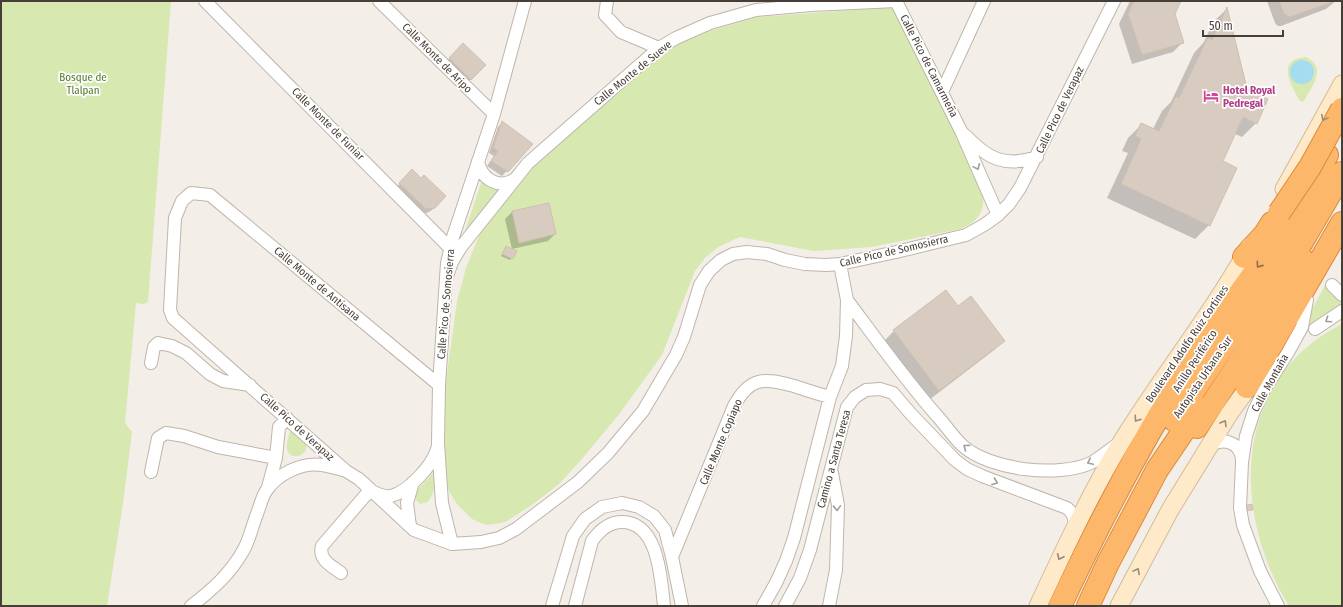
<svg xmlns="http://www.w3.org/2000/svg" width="1343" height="607" font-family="'Fira Sans Condensed',sans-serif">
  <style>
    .green { fill: #d7e8b1 }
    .water { fill: #a5dcf0 }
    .shadow { fill: #0003 }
    .building { fill: #d8cbc0; stroke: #d0bfb1 }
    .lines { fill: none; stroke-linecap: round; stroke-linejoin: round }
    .minor-casing { stroke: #bfb5aa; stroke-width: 14 }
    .secondary-casing { stroke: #d3bb98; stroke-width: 19 }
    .motorway-casing { stroke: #dc8939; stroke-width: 24 }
    .minor { stroke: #fff; stroke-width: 12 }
    .secondary { stroke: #fee9c8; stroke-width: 17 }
    .motorway { stroke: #fdb76a; stroke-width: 22 }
    .motorway-bridge-casing { stroke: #dc8939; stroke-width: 24; stroke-linecap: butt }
    .motorway-bridge { stroke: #fdb76a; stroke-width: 22 }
    .oneway { stroke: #998b78 }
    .oneway2 { stroke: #a39e9b }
    .oneway3 { stroke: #906e4b }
    .labels { text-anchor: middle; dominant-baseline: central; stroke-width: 3.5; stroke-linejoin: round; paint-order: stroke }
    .street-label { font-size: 11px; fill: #473e37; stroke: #fff }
    .park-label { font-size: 11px; fill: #53792a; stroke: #fff }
    .hotel-label { font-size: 11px; font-weight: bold; fill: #b23c85; stroke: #fff; text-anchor: start }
  </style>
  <rect width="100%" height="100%" fill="#f4eee8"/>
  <path class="green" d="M1 1H171L148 302 143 304 136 303 125 423 132 432 123 504 107 606H1Z
    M892 7 937 93 982 185C986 207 982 221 960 229L872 247 814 251 740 237 718 247 705 258 695 271 662 355 620 413 581 460 559 484 532 505 507 521 501 523 486 525 472 519 457 504 449 491 446 480 442 444 445 388 457 301 466 268 481 231 531 165 629 80 678 44 710 31 757 17Z
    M1306 57C1309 59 1313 61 1314 63 1323 74 1309 91 1304 101L1302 102 1299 100C1291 83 1275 60 1306 57Z
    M482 180 488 187 500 188 463 237Z
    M1326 284C1329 293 1334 298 1342 301V305L1313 324 1309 325 1308 323 1307 318Z
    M1342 324V606H1289C1231 512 1232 379 1342 324Z
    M291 429C295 433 302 438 305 442 312 454 290 463 287 449 286 443 289 436 290 430Z
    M436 470C436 482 435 492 428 502L420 504 416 500V491Z"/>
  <path class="water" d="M1290 72a12 12 0 1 1 24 0a12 12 0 1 1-24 0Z"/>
  <path class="shadow" d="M1130 1H1180L1174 14 1183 42 1173 52 1132 64 1119 24Z
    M1267 1H1336L1326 9 1281 26H1278L1275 23Z
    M1227 9 1256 123 1242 137 1235 134 1222 162 1209 225 1195 239 1107 198 1128 153 1122 151 1128 138 1142 124 1153 129 1162 111 1171 102 1194 53 1204 42 1213 22Z
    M463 44 484 65 466 84 445 63Z
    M502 123 532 144 502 176 487 166 494 156 489 153 498 127Z
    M412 170 421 179 445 196 432 210 427 213 420 212 396 188Z
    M512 212 555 234 548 241 512 249 505 219Z
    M506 247 512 258 510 260 501 256Z
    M957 308 1004 340 994 350 929 400 884 341 894 331Z"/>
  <path class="building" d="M1134 1H1181L1175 14 1184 43 1142 55 1128 14Z
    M1279 1H1335L1290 17 1284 14Z
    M1227 7 1247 89 1268 99 1257 124 1243 117 1223 161 1237 168 1210 226 1121 184 1141 139 1135 136 1141 123 1159 131 1176 96 1179 98 1208 37 1212 40Z
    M463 43 486 65 471 80 449 58Z
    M502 121 533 144 508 172 491 161 498 151 493 148Z
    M412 169 421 178 424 175 446 196 435 208 429 209 425 208 399 183Z
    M549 203 556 234 519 243 512 211Z
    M506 246 517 251 513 259 502 254Z
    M946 290 958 306 971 296 1005 341 939 391 893 330Z
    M1252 504 1253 510 1243 511V506Z"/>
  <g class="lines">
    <g class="minor-casing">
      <path id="minor" d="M205 1 450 248
        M379 1 494 114
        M607 1 605 15 621 32 659 48
        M896 1 961 131 998 215
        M942 92 984 1
        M965 135C987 158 1004 168 1037 157
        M478 161C481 179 499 190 515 179
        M446 279 452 262 461 247 528 163 659 48 676 38 710 23 756 10 811 5 896 1
        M1332 285 1342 295
        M847 300C877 340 906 381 939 418 947 427 954 438 963 446 990 470 1058 478 1091 463 1100 458 1109 450 1118 444
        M1315 329 1342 311
        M151 363 154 347 158 343 172 346 186 353 210 374 223 381 250 385
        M439 385 210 195 191 193 182 201 175 218 170 310 173 318 346 471 359 479 414 530 452 544 481 542 499 538 516 529 578 482 608 453 643 411 676 355 684 337 700 285 709 271 721 260 733 254 747 252 767 254 785 260 805 264 826 265 840 264 896 252 966 235 984 225 998 215 1009 204 1020 188 1114 1
        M1211 445C1224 437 1241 443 1242 460
        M151 472 158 438 166 433 184 436 218 447 276 458
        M268 487 276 458 279 427 287 418
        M410 526 407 503 413 482
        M452 544 442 503 438 443 439 385 447 263 453 237 494 114 525 1
        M672 557 734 406C750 376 765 378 794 386 806 390 818 394 830 397
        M341 573C332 566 318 560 322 546L370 490C377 494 383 497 391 496 408 492 433 465 437 449
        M191 606C212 590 230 574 243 551 250 539 252 526 257 514 260 506 262 497 266 491 277 474 302 462 322 465 329 466 336 468 343 470
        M552 606 573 536 585 519 602 507 622 503 639 507 654 516 665 530 672 557 682 606
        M575 606 592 541C599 531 609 522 622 522 659 522 661 580 664 606
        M763 606 776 583 786 561 794 538 830 397 842 366 846 336 847 300 840 264
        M785 606 800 578 810 550 847 407 855 397 866 390 880 389 893 393 911 414 955 460 967 469 982 476 1067 508C1074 514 1076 520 1073 529
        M829 606 836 570 838 505 832 473
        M1278 606 1260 571 1243 525 1240 508 1242 462 1246 436 1254 411 1265 388 1287 354 1302 327 1307 300"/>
    </g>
    <g class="secondary-casing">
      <path id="secondary" d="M1284 189 1342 84
        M1038 606C1064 550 1090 494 1122 441 1163 375 1212 314 1250 246
        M1119 606 1170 510 1229 414 1255 378"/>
    </g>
    <g class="motorway-casing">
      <path id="motorway" d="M1244 257 1265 234 1272 223
        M1285 271 1342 173
        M1247 387 1342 223
        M1174 420 1266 283 1286 250
        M1197 427 1243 357 1303 260
        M1060 606C1098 525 1140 444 1188 368 1218 320 1254 276 1285 229 1301 205 1314 180 1327 155
        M1088 606 1108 563 1157 470 1199 408"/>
    </g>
    <use href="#minor" class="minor"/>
    <use href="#secondary" class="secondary"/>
    <use href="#motorway" class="motorway"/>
    <g class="motorway-bridge-casing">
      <path id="motorway-bridge" d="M1279 213 1310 167 1342 109"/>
    </g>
    <use href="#motorway-bridge" class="motorway-bridge"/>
  </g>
  <defs><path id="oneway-chevron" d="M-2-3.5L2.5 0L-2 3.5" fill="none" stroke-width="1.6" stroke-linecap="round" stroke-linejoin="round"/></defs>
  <g class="oneway">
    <use href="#oneway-chevron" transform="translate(1324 118) rotate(118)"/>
    <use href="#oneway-chevron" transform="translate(1137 419) rotate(124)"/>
    <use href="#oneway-chevron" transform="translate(1224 423) rotate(-59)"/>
    <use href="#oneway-chevron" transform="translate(1060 557) rotate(115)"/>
    <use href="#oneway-chevron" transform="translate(1137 571) rotate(-62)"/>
  </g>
  <g class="oneway2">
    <use href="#oneway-chevron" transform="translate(977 167) rotate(66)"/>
    <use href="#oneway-chevron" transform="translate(1328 320) rotate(146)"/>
    <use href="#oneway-chevron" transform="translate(966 447) rotate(-143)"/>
    <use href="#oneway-chevron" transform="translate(1090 462) rotate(155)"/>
    <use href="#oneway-chevron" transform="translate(995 482) rotate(21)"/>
    <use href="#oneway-chevron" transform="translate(837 508) rotate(88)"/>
  </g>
  <use class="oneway3" href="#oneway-chevron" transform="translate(1259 265) rotate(125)"/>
  <defs>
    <g id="hotel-bare" transform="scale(1.2)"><path d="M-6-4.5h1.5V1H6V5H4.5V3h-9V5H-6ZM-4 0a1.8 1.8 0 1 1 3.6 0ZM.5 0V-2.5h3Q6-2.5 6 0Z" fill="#d1479c" stroke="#fff" stroke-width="2.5" paint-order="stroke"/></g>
  </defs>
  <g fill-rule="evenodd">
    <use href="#hotel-bare" x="1211" y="96"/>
  </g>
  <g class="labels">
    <g class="street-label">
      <text transform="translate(437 58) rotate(45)">Calle Monte de Aripo</text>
      <text transform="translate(929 66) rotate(63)">Calle Pico de Camarmeña</text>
      <text transform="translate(633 73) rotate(-39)">Calle Monte de Sueve</text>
      <text transform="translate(1060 110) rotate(-64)">Calle Pico de Verapaz</text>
      <text transform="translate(328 124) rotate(45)">Calle Monte de Funiar</text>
      <text transform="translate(894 251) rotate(-13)">Calle Pico de Somosierra</text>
      <text transform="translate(317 284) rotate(40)">Calle Monte de Antisana</text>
      <text transform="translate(446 304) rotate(-85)">Calle Pico de Somosierra</text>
      <text transform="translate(1187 344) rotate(-56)">Boulevard Adolfo Ruiz Cortines</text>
      <text transform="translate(1195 361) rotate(-57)">Anillo Periférico</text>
      <text transform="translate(1203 377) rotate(-56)">Autopista Urbana Sur</text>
      <text transform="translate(1270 383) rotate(-61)">Calle Montaña</text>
      <text transform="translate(297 427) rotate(42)">Calle Pico de Verapaz</text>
      <text transform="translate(721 442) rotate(-67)">Calle Monte Copiapo</text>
      <text transform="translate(834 459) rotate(-75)">Camino a Santa Teresa</text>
    </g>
    <g class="park-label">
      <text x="83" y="77">Bosque de<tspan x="83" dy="13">Tlalpan</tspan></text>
    </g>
    <g class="hotel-label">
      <text x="1223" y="90">Hotel Royal<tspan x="1223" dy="13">Pedregal</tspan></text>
    </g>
  </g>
  <rect width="1343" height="607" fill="none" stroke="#473e37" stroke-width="4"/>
  <path d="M1203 30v6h80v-6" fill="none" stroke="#473e37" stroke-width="2"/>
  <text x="1209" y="30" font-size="12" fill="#473e37" stroke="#ffffff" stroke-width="3" paint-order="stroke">50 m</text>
</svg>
